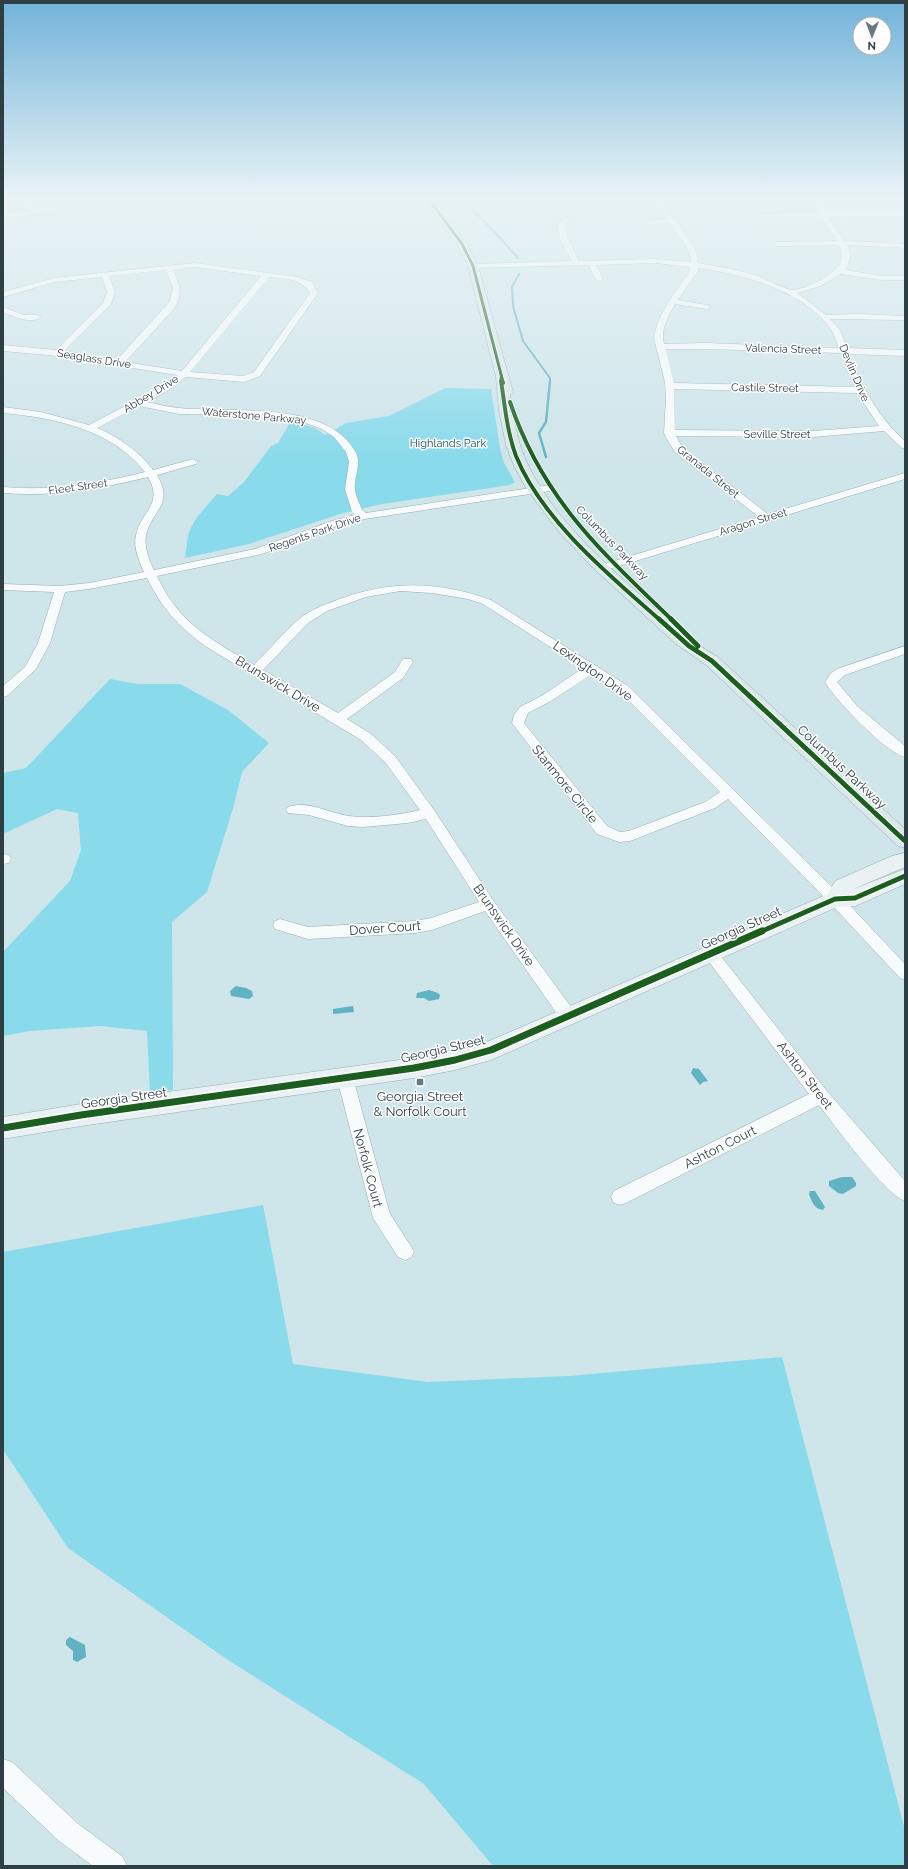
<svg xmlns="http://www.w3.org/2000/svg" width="908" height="1869" font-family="Raleway,sans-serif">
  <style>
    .green { fill: #89daeb }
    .water { fill: #61b2c2 }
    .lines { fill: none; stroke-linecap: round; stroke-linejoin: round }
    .stream-far1 { stroke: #61b2c2; stroke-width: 2 }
    .stream { stroke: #61b2c2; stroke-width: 2.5 }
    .street-casing { stroke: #9aacb0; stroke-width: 1 }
    .secondary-casing { stroke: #9aacb0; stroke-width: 1 }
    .primary-casing { stroke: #90abb1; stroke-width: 1 }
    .street { fill: #f8fbfc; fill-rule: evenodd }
    .secondary { fill: #eaf1f2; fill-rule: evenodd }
    .primary { fill: #dbe8ea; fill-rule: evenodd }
    .cycleway-far3-casing { stroke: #fff; stroke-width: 4.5 }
    .cycleway-far2-casing { stroke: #fff; stroke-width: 5.5 }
    .cycleway-far1-casing { stroke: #fff; stroke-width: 7 }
    .cycleway-casing { stroke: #fff; stroke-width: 10 }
    .cycleway-far3 { stroke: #1b5e20; stroke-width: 3 }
    .cycleway-far2 { stroke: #1b5e20; stroke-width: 4 }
    .cycleway-far1 { stroke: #1b5e20; stroke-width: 5 }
    .cycleway { stroke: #1b5e20; stroke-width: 7 }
    .poi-dot { fill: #66797d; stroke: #fff; stroke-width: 1.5 }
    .labels { text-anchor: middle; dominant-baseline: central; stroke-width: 3; stroke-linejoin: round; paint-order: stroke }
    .far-street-label { font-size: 11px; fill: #2e3f43; stroke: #fff }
    .far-park-label { font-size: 11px; fill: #0e4b56; stroke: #fff }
    .street-label { font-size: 13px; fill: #2e3f43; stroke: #fff }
    .poi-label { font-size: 13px; fill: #2e3f43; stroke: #fff }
  </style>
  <rect width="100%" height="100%" fill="#cee5ea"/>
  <path class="green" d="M445 388 491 389 500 448 504 463 515 482 510 485 382 504 343 513 249 544 185 558C186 550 187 543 188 536 192 520 207 506 217 494L228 496 244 482 271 446 278 443 291 421 315 428 325 435 346 423 389 416Z
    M110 679 138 684H180L228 710 269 743 242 772 234 805 207 892 172 922 173 1090 150 1093 147 1031 100 1026 30 1031 3 1036V952L70 881 81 850 78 813 57 809 3 834V773L26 768Z
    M263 1205 293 1364 428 1382 569 1376 782 1357 905 1830V1866H493L424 1784 228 1660 68 1548 4 1451 3 1446V1252Z"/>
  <path class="water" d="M236 986 246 988 252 991 253 996 249 999 231 996 230 991Z
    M429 990 438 993 440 995 439 999 429 1001 424 998H416L417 993Z
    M353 1006 354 1012 333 1014V1009Z
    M693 1068 699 1069 708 1081 703 1082 700 1085 691 1073Z
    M842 1177H852L856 1183V1186L843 1194 838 1193 829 1186V1181Z
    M810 1191H815L825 1207 823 1210C814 1209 812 1202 809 1194Z
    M70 1637 85 1645 86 1657 77 1662 73 1660V1651L66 1645V1640Z"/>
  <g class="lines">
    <path class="stream-far1" d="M460 198 492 229 518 258
      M519 274 512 287 513 306 523 341 550 378V382"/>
    <path class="stream" d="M546 457 539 433 546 422 550 381"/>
    <g class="street-casing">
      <path id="street" d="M23 198H29L37 210 79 201 120 198 139 199 136 201 79 205 20 217 3 218V214L31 211Z
        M654 198H660L670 215 675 220 676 222C685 234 698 247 698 263 718 266 739 270 758 276 764 279 788 290 792 290 806 289 826 279 835 269 842 263 845 255 839 245L775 246 774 244 778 242 837 241 821 217H762L759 215 760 214 819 213 810 198H816L826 212H905V216L828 217 844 241 905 244V248L847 245C852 254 850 262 845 270L882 276H905V280H882L841 274 820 286 797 293 826 315 857 314 905 316V320L830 319 840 330 847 348 905 350V356L849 354C862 387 878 417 905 441V449L902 448 884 431 813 437 676 436 683 449 768 514 905 473V479L606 570H598L597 568 598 566 759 517 676 453 669 443 664 433 666 398 665 382 654 338C658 312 676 292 690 271V267L655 263 596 265 603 279 599 281 595 279 589 265 473 268 469 266 473 264 572 261 559 237 558 224 566 218 569 220 566 224 567 237 579 261 655 259 691 262C690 247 678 235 669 223L648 225 644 223 648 221 666 219ZM698 268C740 273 808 292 832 331 835 336 837 343 839 348L706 343 664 344C660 330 668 317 675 304L707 309 711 307 707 305 678 300 698 271ZM666 349H706L841 353 855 387 674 383ZM674 389 857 393 879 426 813 431 675 430Z
        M195 263 297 277 312 282 318 293 260 376 244 382 186 377 167 391 147 402C157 404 168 407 179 408 230 413 326 400 355 451 363 464 353 477 355 490 356 497 360 504 362 510L366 513 550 485 555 488 550 491 365 519 339 525 262 554 157 576C179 624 211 639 254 665 269 650 283 633 299 619 310 610 324 605 337 600 390 580 438 581 491 600L628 686 840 895 905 964V980L900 978 830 903 728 799 715 808 630 841 619 842 597 834 512 723 514 715 520 707 543 695 583 668 483 604 468 599 432 593 400 591 366 597 327 611 308 623 263 670 338 713 395 672 403 659H411L413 662 403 678 347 719 371 734 395 756 434 810 493 900 574 1011 576 1016 574 1021 568 1023 562 1021 485 911 432 930 415 933 308 939 275 929 273 925 275 921 280 919 308 927 415 921 431 918 479 902 426 819 408 823 363 827 348 826 309 815 288 813 286 810 288 807C309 800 328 813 349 816 371 819 398 815 420 810L385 762 361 740 205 646C177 625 162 608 147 578L89 589 65 592 50 643 36 669 7 696 3 697V686L25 667 38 643 54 592 3 590V584L60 586 89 583 144 572C139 561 133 547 136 535 141 511 164 505 148 477 100 489 53 497 3 493V487C52 491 98 484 145 472 111 429 55 418 3 413V407L41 412 89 425 161 387 177 375 58 356 3 351V345L56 350 103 303 107 292 102 277 54 282 3 297V292L54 278ZM195 267 261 276 182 371 125 362 174 309C183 294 180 285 173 270ZM166 270 173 288 170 301 117 360 64 351 111 304 115 292 109 276ZM269 277C284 279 302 278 310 293L254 372 243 376 190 372ZM139 406 179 414H208L299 421 320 428 334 437 346 452 349 462 345 489 352 512 355 515 332 521 255 549 154 570C149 560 144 547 146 536 151 510 175 505 157 475L196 464 198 462 193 459 153 470C139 451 119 437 97 428ZM592 674 620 692 720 792 705 802 629 831 620 832 607 826 524 723 528 713 551 701Z
        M3 307 24 315H37L41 317C31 325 13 316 3 312Z
        M905 646V654L845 675 837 682 857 706 905 746V757C885 752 835 700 825 682L831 673 837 669Z
        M3 854 9 855 11 859 9 863 3 864Z
        M711 948 716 950 827 1091 905 1181V1201C884 1193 835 1126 819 1105L626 1203 620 1205 614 1203 611 1197 614 1191 809 1094 706 958 703 954 706 950Z
        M345 1071 351 1073 353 1078 390 1214 414 1251 412 1257 405 1260 398 1257 373 1218 337 1078 339 1073Z
        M3 1759 12 1762 77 1823 123 1857 127 1866H93L59 1841 3 1788Z"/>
    </g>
    <g class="secondary-casing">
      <path id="secondary" d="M905 853V867L851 890 905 869V884L862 903 855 906 837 907 491 1060 455 1070 414 1078 81 1126 3 1139V1117L81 1104 414 1058 455 1050 487 1042 828 894 835 881 892 856Z"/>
    </g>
    <g class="primary-casing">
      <path id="primary" d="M423 198H433L467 244 478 266 513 392 510 395C514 419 517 443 528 465 556 522 607 565 654 607 675 625 694 644 718 657L905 829V848L898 846 706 665 676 644 593 568 558 531 526 488 514 466 506 445 499 411 496 377 468 266 457 244Z"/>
    </g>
    <use href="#street" class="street"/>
    <use href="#secondary" class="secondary"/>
    <use href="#primary" class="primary"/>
    <g class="cycleway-far3-casing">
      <path id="cycleway-far3" d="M428 198 462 244 473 266 503 382
        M501 378 502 382"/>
    </g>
    <g class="cycleway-far2-casing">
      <path id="cycleway-far2" d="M501 381C505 406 507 432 516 456 542 520 609 575 660 620
        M502 381 503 383
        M510 402C543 500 601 551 672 620"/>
    </g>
    <g class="cycleway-far1-casing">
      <path id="cycleway-far1" d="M659 619 689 646 712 661 905 841
        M671 619 698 646
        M760 932 835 899 855 898 905 876"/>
    </g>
    <g class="cycleway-casing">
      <path id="cycleway" d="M3 1128 81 1115 414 1068 455 1060 491 1050 762 931"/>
    </g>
    <use href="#cycleway-far3" class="cycleway-far3"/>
    <use href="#cycleway-far2" class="cycleway-far2"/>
    <use href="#cycleway-far1" class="cycleway-far1"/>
    <use href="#cycleway" class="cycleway"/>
  </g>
  <linearGradient id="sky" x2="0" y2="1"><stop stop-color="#72b3d9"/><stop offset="0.43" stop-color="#e9f3f6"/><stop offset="1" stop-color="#e9f3f6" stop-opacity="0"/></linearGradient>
  <rect width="908" height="460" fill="url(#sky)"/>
  <rect class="poi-dot" x="416" y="1078" width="8" height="8" rx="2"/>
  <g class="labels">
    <g class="far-street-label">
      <text transform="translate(783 349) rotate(2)">Valencia Street</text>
      <text transform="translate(94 359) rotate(9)">Seaglass Drive</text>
      <text transform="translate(854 373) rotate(67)">Devlin Drive</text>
      <text transform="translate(765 388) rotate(1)">Castile Street</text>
      <text transform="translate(151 394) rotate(-31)">Abbey Drive</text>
      <text transform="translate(254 416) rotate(5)">Waterstone Parkway</text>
      <text x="777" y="434">Seville Street</text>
      <text transform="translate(708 472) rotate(39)">Granada Street</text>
      <text transform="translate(78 487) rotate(-8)">Fleet Street</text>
      <text transform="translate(753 522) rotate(-17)">Aragon Street</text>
      <text transform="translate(315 533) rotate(-19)">Regents Park Drive</text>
      <text transform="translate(612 543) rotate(46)">Columbus Parkway</text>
    </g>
    <g class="far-park-label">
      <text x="448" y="443">Highlands Park</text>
    </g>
    <g class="street-label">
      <text transform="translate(593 671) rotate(35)">Lexington Drive</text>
      <text transform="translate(278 684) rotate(31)">Brunswick Drive</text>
      <text transform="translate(842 767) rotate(43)">Columbus Parkway</text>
      <text transform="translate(565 784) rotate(51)">Stanmore Circle</text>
      <text transform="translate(504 925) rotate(55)">Brunswick Drive</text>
      <text transform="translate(385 928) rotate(-4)">Dover Court</text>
      <text transform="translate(741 928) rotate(-24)">Georgia Street</text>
      <text transform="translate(443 1049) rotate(-13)">Georgia Street</text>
      <text transform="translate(805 1075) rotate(52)">Ashton Street</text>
      <text transform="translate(124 1098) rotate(-8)">Georgia Street</text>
      <text transform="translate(720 1147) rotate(-27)">Ashton Court</text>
      <text transform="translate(368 1168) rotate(75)">Norfolk Court</text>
    </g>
    <g class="poi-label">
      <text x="420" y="1096">Georgia Street<tspan x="420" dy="15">&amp; Norfolk Court</tspan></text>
    </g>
  </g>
  <rect width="908" height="1869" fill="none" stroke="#2e3f43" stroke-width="8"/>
  <g transform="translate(872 36) rotate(181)"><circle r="19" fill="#ffffff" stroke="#abb2b4"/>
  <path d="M0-3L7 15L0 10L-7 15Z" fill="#66797d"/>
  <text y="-6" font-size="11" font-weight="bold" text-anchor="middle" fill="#2e3f43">N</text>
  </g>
</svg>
